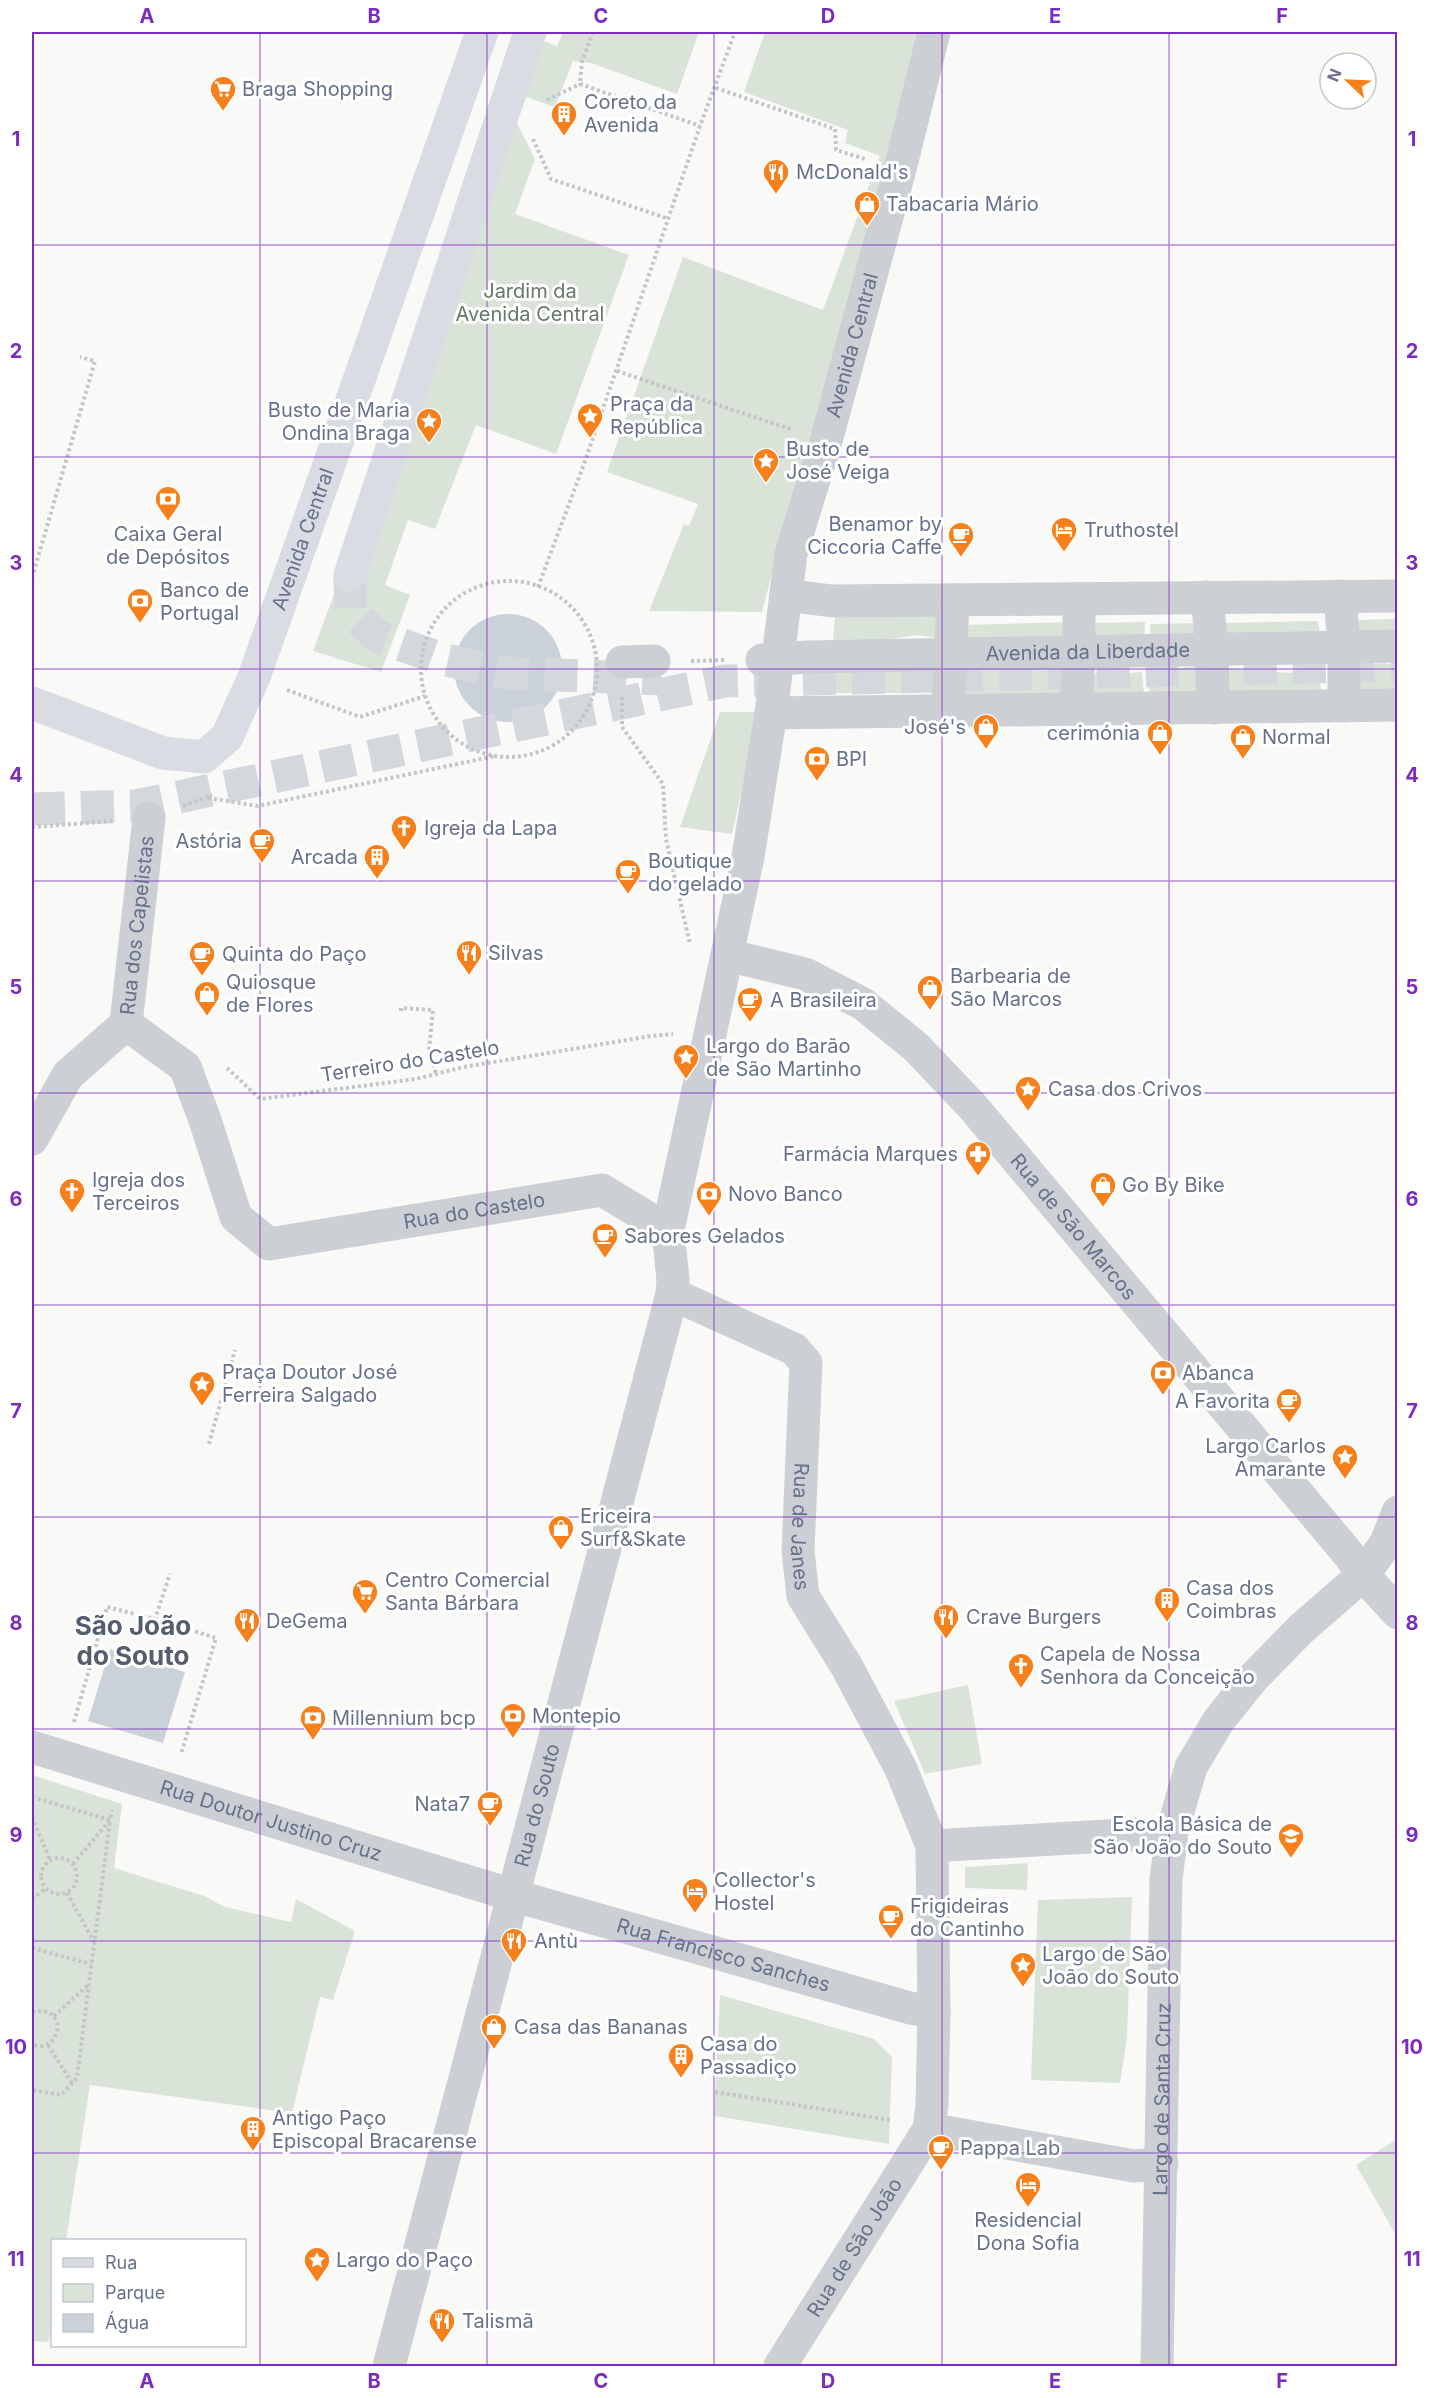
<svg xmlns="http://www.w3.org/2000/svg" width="1429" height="2398" font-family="Inter,sans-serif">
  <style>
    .green { fill: #dae3d8 }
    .water { fill: #cad1d8 }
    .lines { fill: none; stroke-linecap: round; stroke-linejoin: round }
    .secondary-tunnel { stroke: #d4d8dd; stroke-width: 33; stroke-dasharray: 33 16; stroke-linecap: butt }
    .path { stroke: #c3c5c8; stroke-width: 4; stroke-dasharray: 3 3; stroke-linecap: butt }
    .street { stroke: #cccfd3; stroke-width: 33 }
    .secondary { stroke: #dadce3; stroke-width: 33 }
    .grid { fill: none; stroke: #7b2cbf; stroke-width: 1.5; stroke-opacity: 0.55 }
    .labels { text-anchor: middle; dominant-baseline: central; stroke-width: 6; stroke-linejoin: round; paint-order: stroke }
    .poi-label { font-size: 20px; fill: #66728c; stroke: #fff; text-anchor: start }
    .park-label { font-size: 20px; fill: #617c62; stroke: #fff }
    .street-label { font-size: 20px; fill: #66728c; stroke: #fff }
    .district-label { font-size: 26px; font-weight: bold; fill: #555e70; stroke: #fff }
    .neatline { fill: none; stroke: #7b2cbf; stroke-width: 2 }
    .grid-label { font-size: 20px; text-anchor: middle; font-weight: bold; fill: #7b2cbf }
  </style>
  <rect width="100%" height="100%" fill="#f9faf8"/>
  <path class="green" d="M563 32H699L677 94 591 63 573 61 555 107 526 97 517 123 535 159 515 214 629 255 556 454 476 425 435 529 408 520 385 585 410 595 381 672 313 651 540 40 557 46Z
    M765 32H927C876 226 811 417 762 612L649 611 684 524 689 526 698 504 607 472 683 257 823 310 880 156 845 143 848 130 744 92Z
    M944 612V639L916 635 859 644 833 641 835 617Z
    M1397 619V638L1352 641V620Z
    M1318 621 1321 642 1218 641 1216 623Z
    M1072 622 1070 643 959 645 960 625Z
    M1145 622 1144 644 1088 642 1089 623Z
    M1201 623 1202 643 1151 641 1150 624Z
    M1382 663 1397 665V690H1352L1351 667Z
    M1200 666 1201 691 1149 693 1151 671Z
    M829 667 942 669 943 693H826Z
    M1028 668 1066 671 1065 695 955 697 954 672Z
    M1223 668 1292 673 1319 670 1321 691 1226 694Z
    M1142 672 1144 694 1088 695 1090 673 1112 675Z
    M720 712H759L732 834 680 827Z
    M968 1685 982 1764 925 1774 894 1701Z
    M32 1775 122 1804 114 1868 204 1896 225 1907 291 1922 296 1899 355 1931 333 2000 320 1997 292 2113 90 2085 66 2240H52V2319L49 2342 32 2341Z
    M1028 1863 1027 1890 965 1888V1867Z
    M1132 1897 1127 2038 1120 2083 1031 2080 1038 1900Z
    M720 1995 874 2039 892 2057 889 2144 714 2116Z
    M1397 2139V2237L1356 2165Z"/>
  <path class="water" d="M454 668a54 54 0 1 1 108 0a54 54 0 1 1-108 0Z
    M110 1649 185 1672 163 1743 88 1721Z"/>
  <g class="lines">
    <path class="secondary-tunnel" d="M350 575 351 611 377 636 442 659 507 673 661 679
      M32 809 136 806 725 681 1398 665"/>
    <path class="path" d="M593 32 582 61 580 84 700 126
      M716 88 835 129 836 150 865 159
      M547 100 580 84
      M533 139 551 179 669 219
      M617 371 793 430
      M32 578 95 361 80 357
      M421 669a88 88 0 1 1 176 0a88 88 0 1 1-176 0Z
      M538 587 584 464 700 126 735 32
      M691 661 725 660
      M287 690 360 717 425 696
      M622 697V727L663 784 666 839 690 944
      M208 798 258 806 495 756
      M183 806 212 795
      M32 827 112 821
      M401 1011V1008L433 1010 429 1050 436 1074
      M227 1068 260 1099 416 1079 464 1067 651 1036 673 1034
      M209 1444 235 1350
      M155 1619 216 1638 181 1754
      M74 1722 107 1607 155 1619 170 1574
      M32 1797 110 1820 77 2078 61 2095 32 2090
      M32 1817 50 1860
      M41 1876a18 18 0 1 1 36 0a18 18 0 1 1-36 0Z
      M73 1864 110 1820 112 1810
      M67 1893 94 1942
      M32 1899 45 1889
      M32 1948 91 1964
      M32 2012C73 2004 58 2058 32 2044
      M54 2016 89 1984
      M48 2045 72 2083
      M715 2092 890 2120"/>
    <g class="street">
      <path d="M786 595 832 601 1398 596"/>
      <path d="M1340 596 1344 647V706"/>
      <path d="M1207 597 1212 649 1213 708"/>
      <path id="s1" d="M762 660 808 657 1398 646"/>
      <path d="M622 662 654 661"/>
      <path d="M1076 710 1079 652V599"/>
      <path d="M948 712 953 600"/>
      <path d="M771 713 1398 705"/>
      <path id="s2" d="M727 955 805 974 863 1004 916 1047 973 1107 1350 1556 1363 1575 1398 1613"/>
      <path id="s3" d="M126 1024 185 1067 205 1120 236 1217 269 1244 602 1190 668 1230"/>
      <path id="s4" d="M32 1139 68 1075 126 1024 149 818"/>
      <path id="s5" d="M672 1294 794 1349 806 1363 798 1551 803 1596 847 1667 901 1769 932 1846 1140 1834"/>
      <path id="s6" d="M32 1747 512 1895 910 2008 934 2012"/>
      <path d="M929 2129 1134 2166 1162 2164"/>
      <path id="s7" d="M389 2366 672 1294 673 1280 668 1230 748 857 771 713 791 554 826 441 900 169 934 32"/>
      <path id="s8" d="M780 2366 929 2129 932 2105 934 2012 932 1846"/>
      <path id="s9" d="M1157 2366 1166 1879 1172 1832 1191 1767 1219 1720 1253 1678 1301 1629 1363 1575 1386 1543 1398 1512"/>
    </g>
    <g class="secondary">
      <path d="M350 575 530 32"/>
      <path id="s10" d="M32 703 163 753 204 757 227 737 254 677 482 32"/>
    </g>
  </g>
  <path class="grid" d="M260 32V2366M487 32V2366M714 32V2366M942 32V2366M1169 32V2366M32 245H1398M32 457H1398M32 669H1398M32 881H1398M32 1093H1398M32 1305H1398M32 1517H1398M32 1729H1398M32 1941H1398M32 2153H1398"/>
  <defs>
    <g id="supermarket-pin" transform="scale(1.35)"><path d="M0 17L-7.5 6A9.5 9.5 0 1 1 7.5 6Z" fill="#f6811c" stroke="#fff"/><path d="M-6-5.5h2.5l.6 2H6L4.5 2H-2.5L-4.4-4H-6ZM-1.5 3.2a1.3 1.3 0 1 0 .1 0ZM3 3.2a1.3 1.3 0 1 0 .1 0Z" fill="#fff"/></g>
    <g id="building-pin" transform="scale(1.35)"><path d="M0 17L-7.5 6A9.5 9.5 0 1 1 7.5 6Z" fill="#f6811c" stroke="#fff"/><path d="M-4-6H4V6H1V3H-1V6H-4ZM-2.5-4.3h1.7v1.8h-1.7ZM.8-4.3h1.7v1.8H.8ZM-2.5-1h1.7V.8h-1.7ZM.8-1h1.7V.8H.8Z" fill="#fff"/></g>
    <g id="restaurant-pin" transform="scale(1.35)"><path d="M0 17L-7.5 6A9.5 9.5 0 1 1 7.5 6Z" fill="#f6811c" stroke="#fff"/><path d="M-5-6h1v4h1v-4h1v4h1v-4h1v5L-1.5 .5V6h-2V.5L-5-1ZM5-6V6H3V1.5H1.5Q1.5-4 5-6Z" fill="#fff"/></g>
    <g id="shop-pin" transform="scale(1.35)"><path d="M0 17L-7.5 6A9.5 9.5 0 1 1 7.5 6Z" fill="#f6811c" stroke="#fff"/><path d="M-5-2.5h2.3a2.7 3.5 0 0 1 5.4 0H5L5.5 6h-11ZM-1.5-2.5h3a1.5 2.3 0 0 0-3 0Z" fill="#fff"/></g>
    <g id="sight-pin" transform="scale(1.35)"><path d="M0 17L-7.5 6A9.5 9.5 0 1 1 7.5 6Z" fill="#f6811c" stroke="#fff"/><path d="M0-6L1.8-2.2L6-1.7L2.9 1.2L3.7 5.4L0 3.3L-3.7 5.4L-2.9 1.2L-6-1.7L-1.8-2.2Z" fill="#fff"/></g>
    <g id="bank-pin" transform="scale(1.35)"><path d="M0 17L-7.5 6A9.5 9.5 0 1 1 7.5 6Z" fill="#f6811c" stroke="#fff"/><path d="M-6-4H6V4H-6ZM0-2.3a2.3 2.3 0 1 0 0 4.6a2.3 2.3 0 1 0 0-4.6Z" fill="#fff"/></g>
    <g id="hotel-pin" transform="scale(1.35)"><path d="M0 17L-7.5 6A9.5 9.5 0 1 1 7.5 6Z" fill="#f6811c" stroke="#fff"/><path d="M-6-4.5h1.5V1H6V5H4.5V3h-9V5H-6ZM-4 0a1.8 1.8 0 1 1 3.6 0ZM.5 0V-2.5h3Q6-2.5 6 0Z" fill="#fff"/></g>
    <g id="cafe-pin" transform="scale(1.35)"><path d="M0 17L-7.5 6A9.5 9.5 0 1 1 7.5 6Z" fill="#f6811c" stroke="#fff"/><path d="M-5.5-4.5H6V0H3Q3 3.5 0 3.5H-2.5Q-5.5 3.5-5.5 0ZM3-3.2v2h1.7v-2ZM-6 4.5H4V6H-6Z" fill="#fff"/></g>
    <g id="church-pin" transform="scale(1.35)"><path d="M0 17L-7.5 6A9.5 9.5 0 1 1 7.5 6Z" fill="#f6811c" stroke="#fff"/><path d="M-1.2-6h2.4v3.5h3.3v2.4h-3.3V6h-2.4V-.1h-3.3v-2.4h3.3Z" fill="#fff"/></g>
    <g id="pharmacy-pin" transform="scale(1.35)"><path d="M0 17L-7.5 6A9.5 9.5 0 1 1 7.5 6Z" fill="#f6811c" stroke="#fff"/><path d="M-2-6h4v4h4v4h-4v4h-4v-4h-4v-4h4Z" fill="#fff"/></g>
    <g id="school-pin" transform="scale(1.35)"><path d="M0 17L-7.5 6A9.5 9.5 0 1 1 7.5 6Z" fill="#f6811c" stroke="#fff"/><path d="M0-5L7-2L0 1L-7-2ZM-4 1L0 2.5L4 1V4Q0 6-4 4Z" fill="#fff"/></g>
  </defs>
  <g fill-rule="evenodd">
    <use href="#supermarket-pin" x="223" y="89"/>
    <use href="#building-pin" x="564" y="114"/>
    <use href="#restaurant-pin" x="776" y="172"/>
    <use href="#shop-pin" x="867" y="204"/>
    <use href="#sight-pin" x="590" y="416"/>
    <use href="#sight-pin" x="429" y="421"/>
    <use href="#sight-pin" x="766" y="461"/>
    <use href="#bank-pin" x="168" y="499"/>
    <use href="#hotel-pin" x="1064" y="530"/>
    <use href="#cafe-pin" x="961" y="535"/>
    <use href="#bank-pin" x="140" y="601"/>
    <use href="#shop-pin" x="986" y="727"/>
    <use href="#shop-pin" x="1160" y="733"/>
    <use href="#shop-pin" x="1243" y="737"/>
    <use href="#bank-pin" x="817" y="759"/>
    <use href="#church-pin" x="404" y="828"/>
    <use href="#cafe-pin" x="262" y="841"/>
    <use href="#building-pin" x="377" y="857"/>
    <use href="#cafe-pin" x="628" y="872"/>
    <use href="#restaurant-pin" x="469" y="953"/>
    <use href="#cafe-pin" x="202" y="954"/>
    <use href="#shop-pin" x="930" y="988"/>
    <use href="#shop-pin" x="207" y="994"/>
    <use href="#cafe-pin" x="750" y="1000"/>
    <use href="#sight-pin" x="686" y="1057"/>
    <use href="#sight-pin" x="1028" y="1089"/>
    <use href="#pharmacy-pin" x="978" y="1154"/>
    <use href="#shop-pin" x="1103" y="1185"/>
    <use href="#church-pin" x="72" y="1191"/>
    <use href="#bank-pin" x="709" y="1194"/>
    <use href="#cafe-pin" x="605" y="1236"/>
    <use href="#bank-pin" x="1163" y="1373"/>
    <use href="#sight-pin" x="202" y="1384"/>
    <use href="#cafe-pin" x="1289" y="1401"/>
    <use href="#sight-pin" x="1345" y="1457"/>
    <use href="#shop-pin" x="561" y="1528"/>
    <use href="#supermarket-pin" x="365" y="1592"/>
    <use href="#building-pin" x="1167" y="1600"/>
    <use href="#restaurant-pin" x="946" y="1617"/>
    <use href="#restaurant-pin" x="247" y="1621"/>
    <use href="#church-pin" x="1021" y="1666"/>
    <use href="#bank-pin" x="513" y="1716"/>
    <use href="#bank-pin" x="313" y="1718"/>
    <use href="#cafe-pin" x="490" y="1804"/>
    <use href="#school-pin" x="1291" y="1836"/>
    <use href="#hotel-pin" x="695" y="1891"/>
    <use href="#cafe-pin" x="891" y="1917"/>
    <use href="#restaurant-pin" x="514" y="1941"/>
    <use href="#sight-pin" x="1023" y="1965"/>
    <use href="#shop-pin" x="494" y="2027"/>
    <use href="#building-pin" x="681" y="2056"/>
    <use href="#building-pin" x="253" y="2129"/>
    <use href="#cafe-pin" x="941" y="2148"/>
    <use href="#hotel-pin" x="1028" y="2185"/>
    <use href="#sight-pin" x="317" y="2260"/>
    <use href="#restaurant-pin" x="442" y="2321"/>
  </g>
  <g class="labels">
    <g class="poi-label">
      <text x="242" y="89">Braga Shopping</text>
      <text x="584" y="102">Coreto da<tspan x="584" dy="23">Avenida</tspan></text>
      <text x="796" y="172">McDonald's</text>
      <text x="886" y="204">Tabacaria Mário</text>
      <text x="610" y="404">Praça da<tspan x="610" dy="23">República</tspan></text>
      <text x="410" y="410" text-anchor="end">Busto de Maria<tspan x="410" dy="23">Ondina Braga</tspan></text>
      <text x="786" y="449">Busto de<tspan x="786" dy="23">José Veiga</tspan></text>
      <text x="942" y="524" text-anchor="end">Benamor by<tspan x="942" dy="23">Ciccoria Caffe</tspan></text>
      <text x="1084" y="530">Truthostel</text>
      <text x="168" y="534" text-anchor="middle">Caixa Geral<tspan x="168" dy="23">de Depósitos</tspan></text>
      <text x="160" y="590">Banco de<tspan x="160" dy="23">Portugal</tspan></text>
      <text x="966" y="727" text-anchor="end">José's</text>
      <text x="1140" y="733" text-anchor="end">cerimónia</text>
      <text x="1262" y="737">Normal</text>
      <text x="836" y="759">BPI</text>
      <text x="424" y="828">Igreja da Lapa</text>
      <text x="242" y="841" text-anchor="end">Astória</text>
      <text x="358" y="857" text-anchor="end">Arcada</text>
      <text x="648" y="861">Boutique<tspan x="648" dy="23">do gelado</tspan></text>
      <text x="488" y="953">Silvas</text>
      <text x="222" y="954">Quinta do Paço</text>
      <text x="950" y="976">Barbearia de<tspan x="950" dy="23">São Marcos</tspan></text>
      <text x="226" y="982">Quiosque<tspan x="226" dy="23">de Flores</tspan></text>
      <text x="770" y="1000">A Brasileira</text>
      <text x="706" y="1046">Largo do Barão<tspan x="706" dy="23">de São Martinho</tspan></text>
      <text x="1048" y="1089">Casa dos Crivos</text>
      <text x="958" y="1154" text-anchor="end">Farmácia Marques</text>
      <text x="92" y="1180">Igreja dos<tspan x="92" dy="23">Terceiros</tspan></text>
      <text x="1122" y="1185">Go By Bike</text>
      <text x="728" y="1194">Novo Banco</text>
      <text x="624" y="1236">Sabores Gelados</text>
      <text x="222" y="1372">Praça Doutor José<tspan x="222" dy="23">Ferreira Salgado</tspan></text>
      <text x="1182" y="1373">Abanca</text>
      <text x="1270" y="1401" text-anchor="end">A Favorita</text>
      <text x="1326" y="1446" text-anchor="end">Largo Carlos<tspan x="1326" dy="23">Amarante</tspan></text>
      <text x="580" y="1516">Ericeira<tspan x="580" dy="23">Surf&amp;Skate</tspan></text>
      <text x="385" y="1580">Centro Comercial<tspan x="385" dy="23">Santa Bárbara</tspan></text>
      <text x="1186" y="1588">Casa dos<tspan x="1186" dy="23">Coimbras</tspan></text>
      <text x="966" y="1617">Crave Burgers</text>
      <text x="266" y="1621">DeGema</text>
      <text x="1040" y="1654">Capela de Nossa<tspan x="1040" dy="23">Senhora da Conceição</tspan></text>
      <text x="532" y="1716">Montepio</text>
      <text x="332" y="1718">Millennium bcp</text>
      <text x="470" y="1804" text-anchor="end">Nata7</text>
      <text x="1272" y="1824" text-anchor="end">Escola Básica de<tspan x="1272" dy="23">São João do Souto</tspan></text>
      <text x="714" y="1880">Collector's<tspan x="714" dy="23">Hostel</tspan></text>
      <text x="910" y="1906">Frigideiras<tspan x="910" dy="23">do Cantinho</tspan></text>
      <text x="534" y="1941">Antù</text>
      <text x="1042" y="1954">Largo de São<tspan x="1042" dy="23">João do Souto</tspan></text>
      <text x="514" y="2027">Casa das Bananas</text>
      <text x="700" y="2044">Casa do<tspan x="700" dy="23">Passadiço</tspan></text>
      <text x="272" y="2118">Antigo Paço<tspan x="272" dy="23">Episcopal Bracarense</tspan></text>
      <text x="960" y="2148">Pappa Lab</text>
      <text x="1028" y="2220" text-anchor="middle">Residencial<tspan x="1028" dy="23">Dona Sofia</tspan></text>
      <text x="336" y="2260">Largo do Paço</text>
      <text x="462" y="2321">Talismã</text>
    </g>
    <g class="park-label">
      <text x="530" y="291">Jardim da<tspan x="530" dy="23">Avenida Central</tspan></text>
    </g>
    <g class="street-label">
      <text stroke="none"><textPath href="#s7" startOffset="2078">Avenida Central</textPath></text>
      <text stroke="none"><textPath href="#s10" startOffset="424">Avenida Central</textPath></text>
      <text stroke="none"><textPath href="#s1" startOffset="326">Avenida da Liberdade</textPath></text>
      <text stroke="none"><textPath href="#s4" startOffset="250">Rua dos Capelistas</textPath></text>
      <text transform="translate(410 1061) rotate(-9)">Terreiro do Castelo</text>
      <text stroke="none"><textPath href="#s3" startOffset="482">Rua do Castelo</textPath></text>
      <text stroke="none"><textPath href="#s2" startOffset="453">Rua de São Marcos</textPath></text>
      <text stroke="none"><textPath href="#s5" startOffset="316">Rua de Janes</textPath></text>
      <text stroke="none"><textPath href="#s7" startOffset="580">Rua do Souto</textPath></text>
      <text stroke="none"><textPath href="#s6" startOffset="250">Rua Doutor Justino Cruz</textPath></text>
      <text stroke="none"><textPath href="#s6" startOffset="722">Rua Francisco Sanches</textPath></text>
      <text stroke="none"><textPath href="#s9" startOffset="267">Largo de Santa Cruz</textPath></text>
      <text stroke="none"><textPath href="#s8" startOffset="140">Rua de São João</textPath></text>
    </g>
    <g class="district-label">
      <text x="133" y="1625">São João<tspan x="133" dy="30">do Souto</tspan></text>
    </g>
  </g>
  <rect width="1429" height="2398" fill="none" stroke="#ffffff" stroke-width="66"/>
  <rect x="51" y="2239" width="195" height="108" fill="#ffffff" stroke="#c2c7d1" stroke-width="1.5"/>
  <rect x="63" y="2258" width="30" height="9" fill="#dadce3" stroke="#c2c7d1" stroke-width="1.5"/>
  <text x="105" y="2269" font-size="18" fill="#66728c">Rua</text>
  <rect x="63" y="2284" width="30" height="18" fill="#dae3d8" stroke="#c2c7d1" stroke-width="1.5"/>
  <text x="105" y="2299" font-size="18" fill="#66728c">Parque</text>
  <rect x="63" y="2314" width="30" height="18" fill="#cad1d8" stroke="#c2c7d1" stroke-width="1.5"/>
  <text x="105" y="2329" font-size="18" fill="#66728c">Água</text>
  <g transform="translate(1348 81) rotate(293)"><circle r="28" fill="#ffffff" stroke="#c2c7d1" stroke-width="1.5"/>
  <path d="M0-4.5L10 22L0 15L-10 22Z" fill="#f6811c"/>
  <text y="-9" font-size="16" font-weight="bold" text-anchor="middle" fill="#66728c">N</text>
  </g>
  <rect x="33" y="33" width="1363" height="2332" class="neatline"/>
  <g class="grid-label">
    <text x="147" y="23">A</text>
    <text x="374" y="23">B</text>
    <text x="601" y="23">C</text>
    <text x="828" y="23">D</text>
    <text x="1055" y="23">E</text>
    <text x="1282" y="23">F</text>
    <text x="16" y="146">1</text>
    <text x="1412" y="146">1</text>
    <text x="16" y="358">2</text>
    <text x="1412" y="358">2</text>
    <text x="16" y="570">3</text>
    <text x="1412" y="570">3</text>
    <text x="16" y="782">4</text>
    <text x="1412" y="782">4</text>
    <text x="16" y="994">5</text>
    <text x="1412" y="994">5</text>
    <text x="16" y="1206">6</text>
    <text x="1412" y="1206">6</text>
    <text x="16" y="1418">7</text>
    <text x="1412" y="1418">7</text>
    <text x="16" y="1630">8</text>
    <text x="1412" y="1630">8</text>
    <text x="16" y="1842">9</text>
    <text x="1412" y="1842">9</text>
    <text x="16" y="2054">10</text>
    <text x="1412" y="2054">10</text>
    <text x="16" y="2266">11</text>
    <text x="1412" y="2266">11</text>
    <text x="147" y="2388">A</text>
    <text x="374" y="2388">B</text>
    <text x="601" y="2388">C</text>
    <text x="828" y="2388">D</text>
    <text x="1055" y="2388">E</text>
    <text x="1282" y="2388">F</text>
  </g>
</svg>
